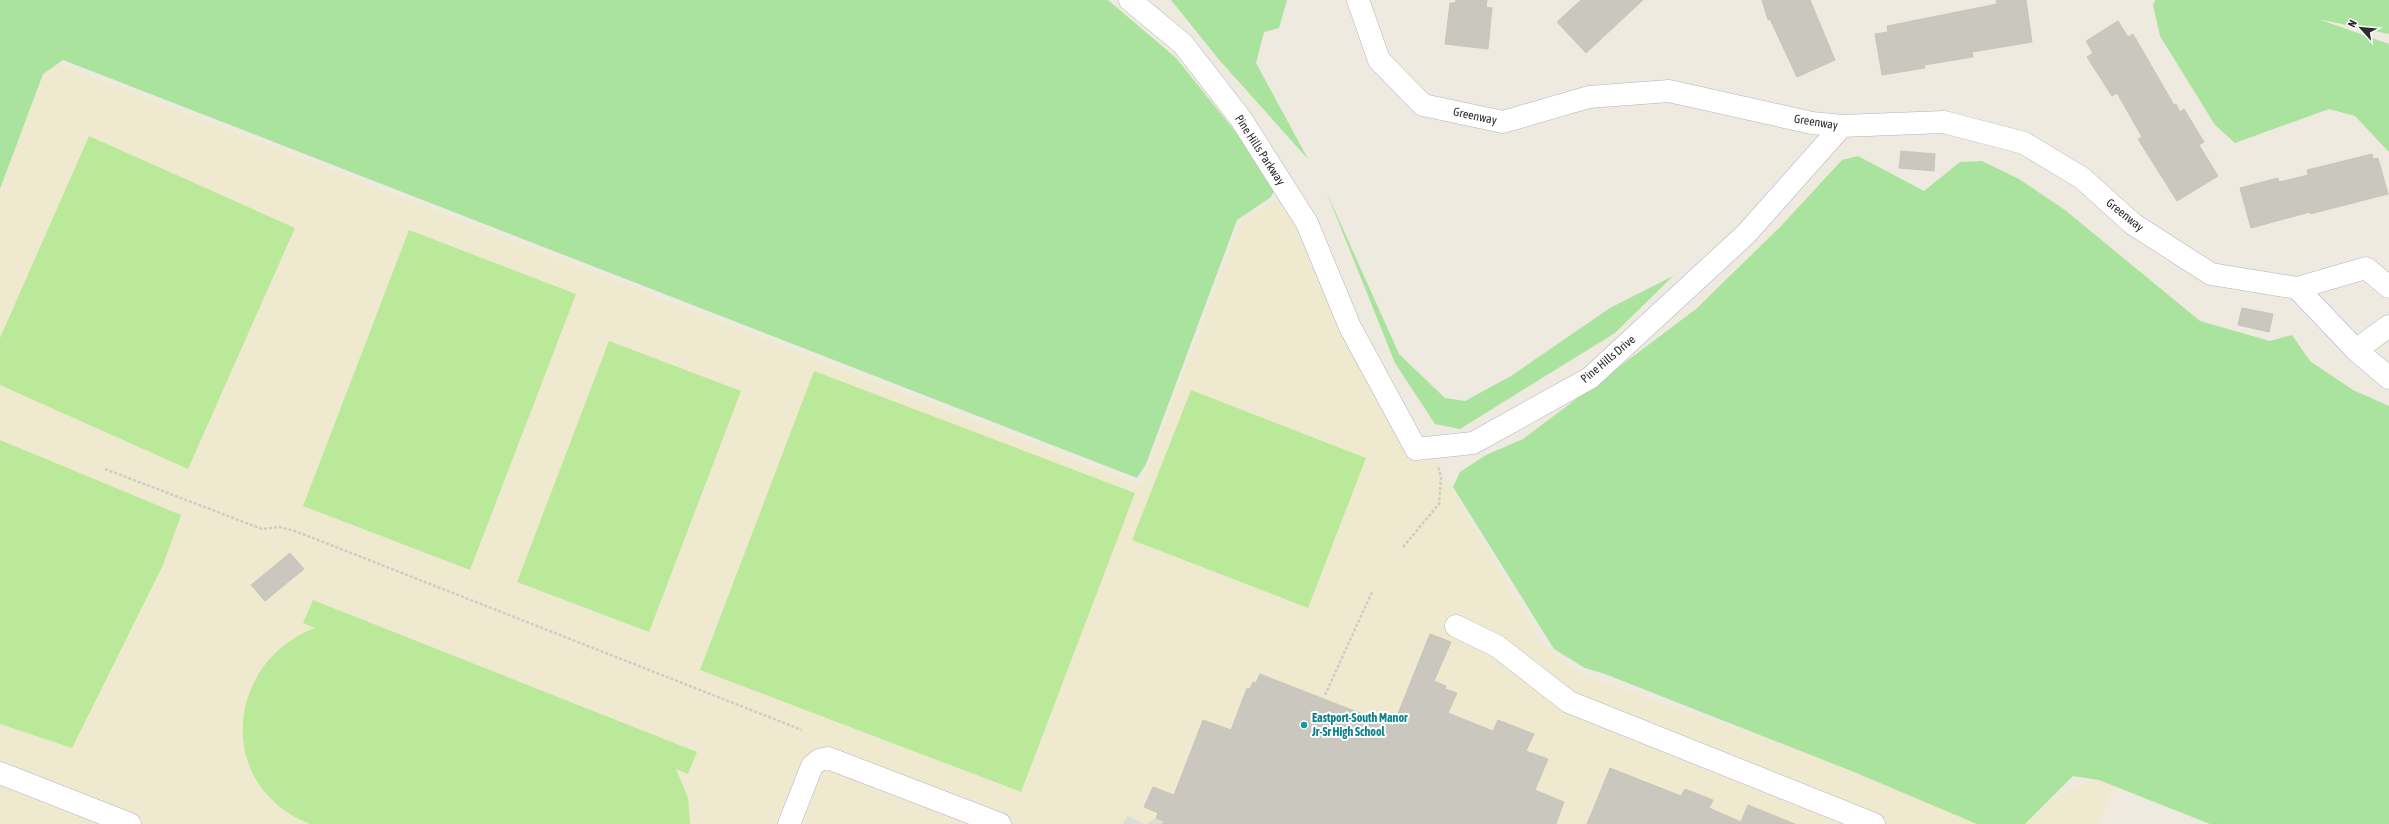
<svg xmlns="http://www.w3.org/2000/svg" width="2389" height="824" font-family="'Asap Condensed',sans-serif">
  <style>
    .education { fill: #efeacf }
    .green { fill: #a9e39d }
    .pitch { fill: #baea99 }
    .plaza { fill: #dedcd6 }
    .building { fill: #c9c7be; stroke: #c9c6b8 }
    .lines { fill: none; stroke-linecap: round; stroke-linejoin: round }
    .minor-casing { stroke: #b2b3bf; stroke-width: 23 }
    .path { stroke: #ccc; stroke-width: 2.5; stroke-dasharray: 3 2; stroke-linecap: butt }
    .minor { stroke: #fff; stroke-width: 22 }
    .culture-dot { fill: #0f9aa8; stroke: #fff; stroke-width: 1.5 }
    .labels { text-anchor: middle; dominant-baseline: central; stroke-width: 4; stroke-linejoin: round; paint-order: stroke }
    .street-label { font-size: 12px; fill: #2c2c2c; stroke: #fff }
    .culture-label { font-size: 12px; font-weight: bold; fill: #0d838f; stroke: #fff; text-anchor: start }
  </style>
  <rect width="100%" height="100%" fill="#eeeadf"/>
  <path class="education" d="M44 58 1141 485 1241 221 1281 197 1543 644 1581 675 2005 821 2121 767 2099 824H0V174Z"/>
  <path class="green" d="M0 0H1108L1176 58 1246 145 1276 186 1271 197 1237 220 1146 464 1137 478 63 60 43 74 0 189Z
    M1171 0H1287L1279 28 1264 32 1256 63 1308 159 1221 62Z
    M2155 0H2389V34L2318 19 2389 44V152L2355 116 2329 109 2235 143 2215 125 2160 36 2153 5Z
    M1858 156 1924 191 1960 162 1982 161 2019 179 2065 210 2200 321 2270 341 2292 335 2310 361 2353 390 2389 406V824H2210L2099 780 2073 776 2025 824H1977L1854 772 1605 674 1585 668 1554 649 1453 487 1460 472 1486 455 1523 439 1696 309 1781 226 1842 160Z
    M1326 191 1399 354 1445 398 1465 401 1511 376 1610 308 1673 276 1615 333 1460 429 1435 424 1395 363Z"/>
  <path class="pitch" d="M89 136 295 228 188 469 0 385V338Z
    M409 230 576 294 470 570 303 506Z
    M609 341 741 391 649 632 517 582Z
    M814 371 1135 493 1021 792 700 670Z
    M1191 390 1366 458 1308 608 1132 540Z
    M0 440 181 515 163 565 72 748 0 724Z
    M313 600 697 752 688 774 676 769 688 798 690 824H310C215 787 224 663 315 628L303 623Z"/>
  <path class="plaza" d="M1127 816 1130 817 1145 824H1123Z
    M1156 818 1164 821 1163 824H1147Z"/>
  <path class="building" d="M1456 0H1487L1486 7 1492 8 1488 49 1445 44 1450 3H1455Z
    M1581 0H1643L1586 53 1557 22Z
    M1762 0H1810L1835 60 1797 77 1770 19 1768 20Z
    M1996 0H2026L2032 42 1972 52 1973 57 1924 65 1925 68 1882 75 1875 34 1888 32 1887 26 1997 4Z
    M2118 21 2128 37 2133 34 2174 105 2176 104 2180 112 2184 109 2204 142 2199 145 2218 176 2177 201 2138 139 2142 137 2117 93 2112 96 2087 57 2093 53 2086 41Z
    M1901 151 1935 154 1934 171 1899 168Z
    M2372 154 2373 159 2378 158 2388 194 2310 214V212L2251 228 2240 188 2278 178 2279 182 2308 175 2307 170Z
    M2242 308 2273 314 2269 332 2238 325Z
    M290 553 304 569 265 601 251 585Z
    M1430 634 1451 642 1434 681 1446 686 1445 689 1457 693 1448 713 1493 731 1498 720 1534 734 1526 751 1548 759 1535 790 1564 802 1556 824H1163L1164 821 1156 818 1158 813 1144 807 1153 787 1174 795 1203 720 1231 730 1247 688 1250 689 1253 682 1256 683 1260 674 1393 726Z
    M1610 768 1681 796 1685 789 1713 800 1709 808 1741 822 1748 805 1795 824H1587Z"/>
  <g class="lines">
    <g class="minor-casing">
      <path id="minor" d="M1130 0 1183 44 1241 119 1307 223 1350 327 1416 449 1473 443 1590 378 1746 234 1842 126
        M1358 0 1379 60 1423 105 1503 122 1589 97 1669 91 1812 123 1842 126 1944 122 2024 143 2082 178 2133 224 2211 274 2297 288 2366 268 2389 287
        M2297 288 2356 350 2389 326
        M2356 350 2389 378
        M1456 626 1497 646 1569 702 1874 824
        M0 773 130 824
        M789 824 812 766 819 760 828 758 1000 824"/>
    </g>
    <path class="path" d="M105 469 262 529 279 527 295 531 802 730
      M1403 547 1439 504 1441 478 1438 465
      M1325 695 1372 592"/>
    <use href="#minor" class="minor"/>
  </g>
  <circle class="culture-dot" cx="1304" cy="725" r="4"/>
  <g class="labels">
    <g class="street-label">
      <text transform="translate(1475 116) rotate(12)">Greenway</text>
      <text transform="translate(1816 122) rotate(9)">Greenway</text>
      <text transform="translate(1260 150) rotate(57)">Pine Hills Parkway</text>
      <text transform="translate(2125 215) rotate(39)">Greenway</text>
      <text transform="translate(1608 359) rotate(-40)">Pine Hills Drive</text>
    </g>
    <g class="culture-label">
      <text x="1312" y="718">Eastport-South Manor<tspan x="1312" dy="14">Jr-Sr High School</tspan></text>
    </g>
  </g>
  <g transform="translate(2361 28) rotate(297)" stroke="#ffffff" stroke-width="3" paint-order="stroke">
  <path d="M0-3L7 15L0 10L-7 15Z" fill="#2c2c2c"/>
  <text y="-6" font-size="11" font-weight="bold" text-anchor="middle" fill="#2c2c2c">N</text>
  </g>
</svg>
